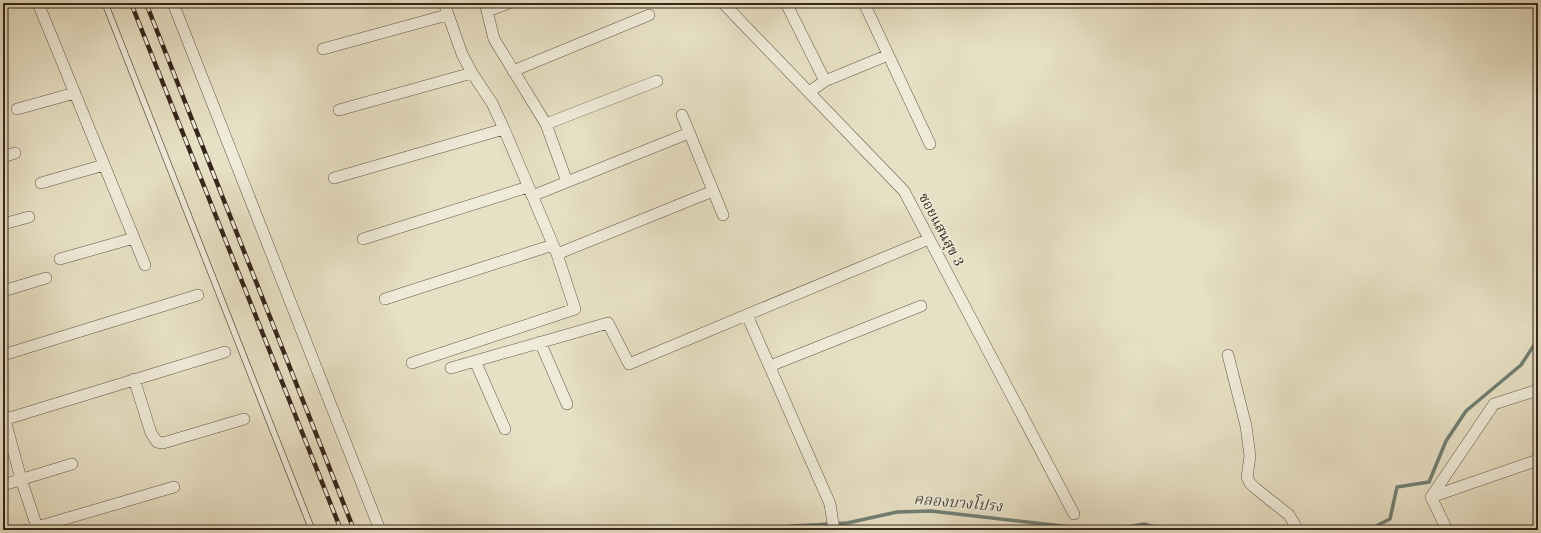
<svg xmlns="http://www.w3.org/2000/svg" width="1541" height="533" font-family="'Old Standard TT','Noto Serif Thai',serif">
  <style>
    .lines { fill: none; stroke-linecap: round; stroke-linejoin: round }
    .stream { stroke: #718074; stroke-width: 3.5 }
    .service-casing { stroke: #635445; stroke-width: 7 }
    .minor-casing { stroke: #635445; stroke-width: 12 }
    .service { stroke: #efebd9; stroke-width: 5.5 }
    .minor { stroke: #efebd9; stroke-width: 11 }
    .rail-casing { stroke: #37251b; stroke-width: 4.5 }
    .rail { stroke: #efebd9; stroke-width: 3; stroke-dasharray: 9; stroke-linecap: butt }
    .labels { text-anchor: middle; dominant-baseline: central; stroke-width: 3; stroke-linejoin: round; paint-order: stroke }
    .street-label { font-size: 14px; fill: #37251b; stroke: #efebd9 }
    .water-label { font-size: 15px; font-style: italic; fill: #4f4b40; stroke: #efebd9 }
  </style>
  <rect width="100%" height="100%" fill="#e7e0c4"/>
  <filter id="stains"><feTurbulence type="fractalNoise" baseFrequency=".005" numOctaves="4"/><feColorMatrix values="0 0 0 0 .2 0 0 0 0 .09 0 0 0 0 .02 0 0 0 .5 -.17"/></filter>
  <radialGradient id="worn" r=".72"><stop offset=".6" stop-color="#630" stop-opacity="0"/><stop offset="1" stop-color="#630" stop-opacity=".3"/></radialGradient>
  <g class="lines">
    <path class="stream" d="M769 530 792 526 847 523 897 512 931 511 1098 530
      M1111 530 1144 524 1166 530
      M1368 530 1390 519 1397 487 1429 482 1446 441 1466 411 1521 365 1538 339"/>
    <g class="service-casing">
      <path id="service" d="M105 3 312 530"/>
    </g>
    <g class="minor-casing">
      <path id="minor" d="M38 3 145 265
        M173 3 380 530
        M485 3 494 39 546 124 567 182
        M723 3 904 191 1074 514
        M786 3 825 81
        M864 3 930 144
        M487 11 509 3
        M323 49 447 15
        M513 71 649 15
        M809 92 825 81 888 55
        M17 109 75 93
        M339 110 472 73
        M682 115 723 215
        M546 124 657 81
        M3 157 15 153
        M334 178 504 129
        M41 183 104 165
        M532 196 689 133
        M3 224 29 217
        M363 239 528 187
        M557 254 713 191
        M60 259 134 238
        M3 291 46 278
        M385 299 553 245
        M747 315 830 504 834 530
        M540 342 567 404
        M3 355 198 295
        M1228 355 1246 426 1250 456 1247 477 1250 483 1255 488 1289 515 1298 530
        M475 361 505 429
        M412 363 575 309 557 254 504 129 492 103 472 73 462 54 444 3
        M770 366 921 306
        M451 368 608 323 629 364 929 239
        M134 379 151 433 157 442 163 443 244 419
        M3 413 21 479 38 530
        M3 420 225 352
        M3 485 72 464
        M1431 497 1538 460
        M27 530 174 487
        M1447 530 1431 497 1494 404 1538 390
        M1536 530 1538 529"/>
    </g>
    <use href="#service" class="service"/>
    <use href="#minor" class="minor"/>
    <g class="rail-casing">
      <path id="rail" d="M131 3 341 530
        M146 3 354 530"/>
    </g>
    <use href="#rail" class="rail"/>
  </g>
  <g class="labels">
    <g class="street-label">
      <text transform="translate(941 230) rotate(62)">ซอยแสนสุข 3</text>
    </g>
    <g class="water-label">
      <text transform="translate(958 504) rotate(5)">คลองบางโปรง</text>
    </g>
  </g>
  <rect width="1541" height="533" fill="none" stroke="#e7e0c4" stroke-width="16"/>
  <rect x="4" y="4" width="1533" height="525" fill="none" stroke="#37251b" stroke-width="2"/>
  <rect x="8" y="8" width="1525" height="517" fill="none" stroke="#37251b"/>
  <rect width="100%" height="100%" filter="url(#stains)"/>
  <rect width="100%" height="100%" fill="url(#worn)"/>
</svg>
